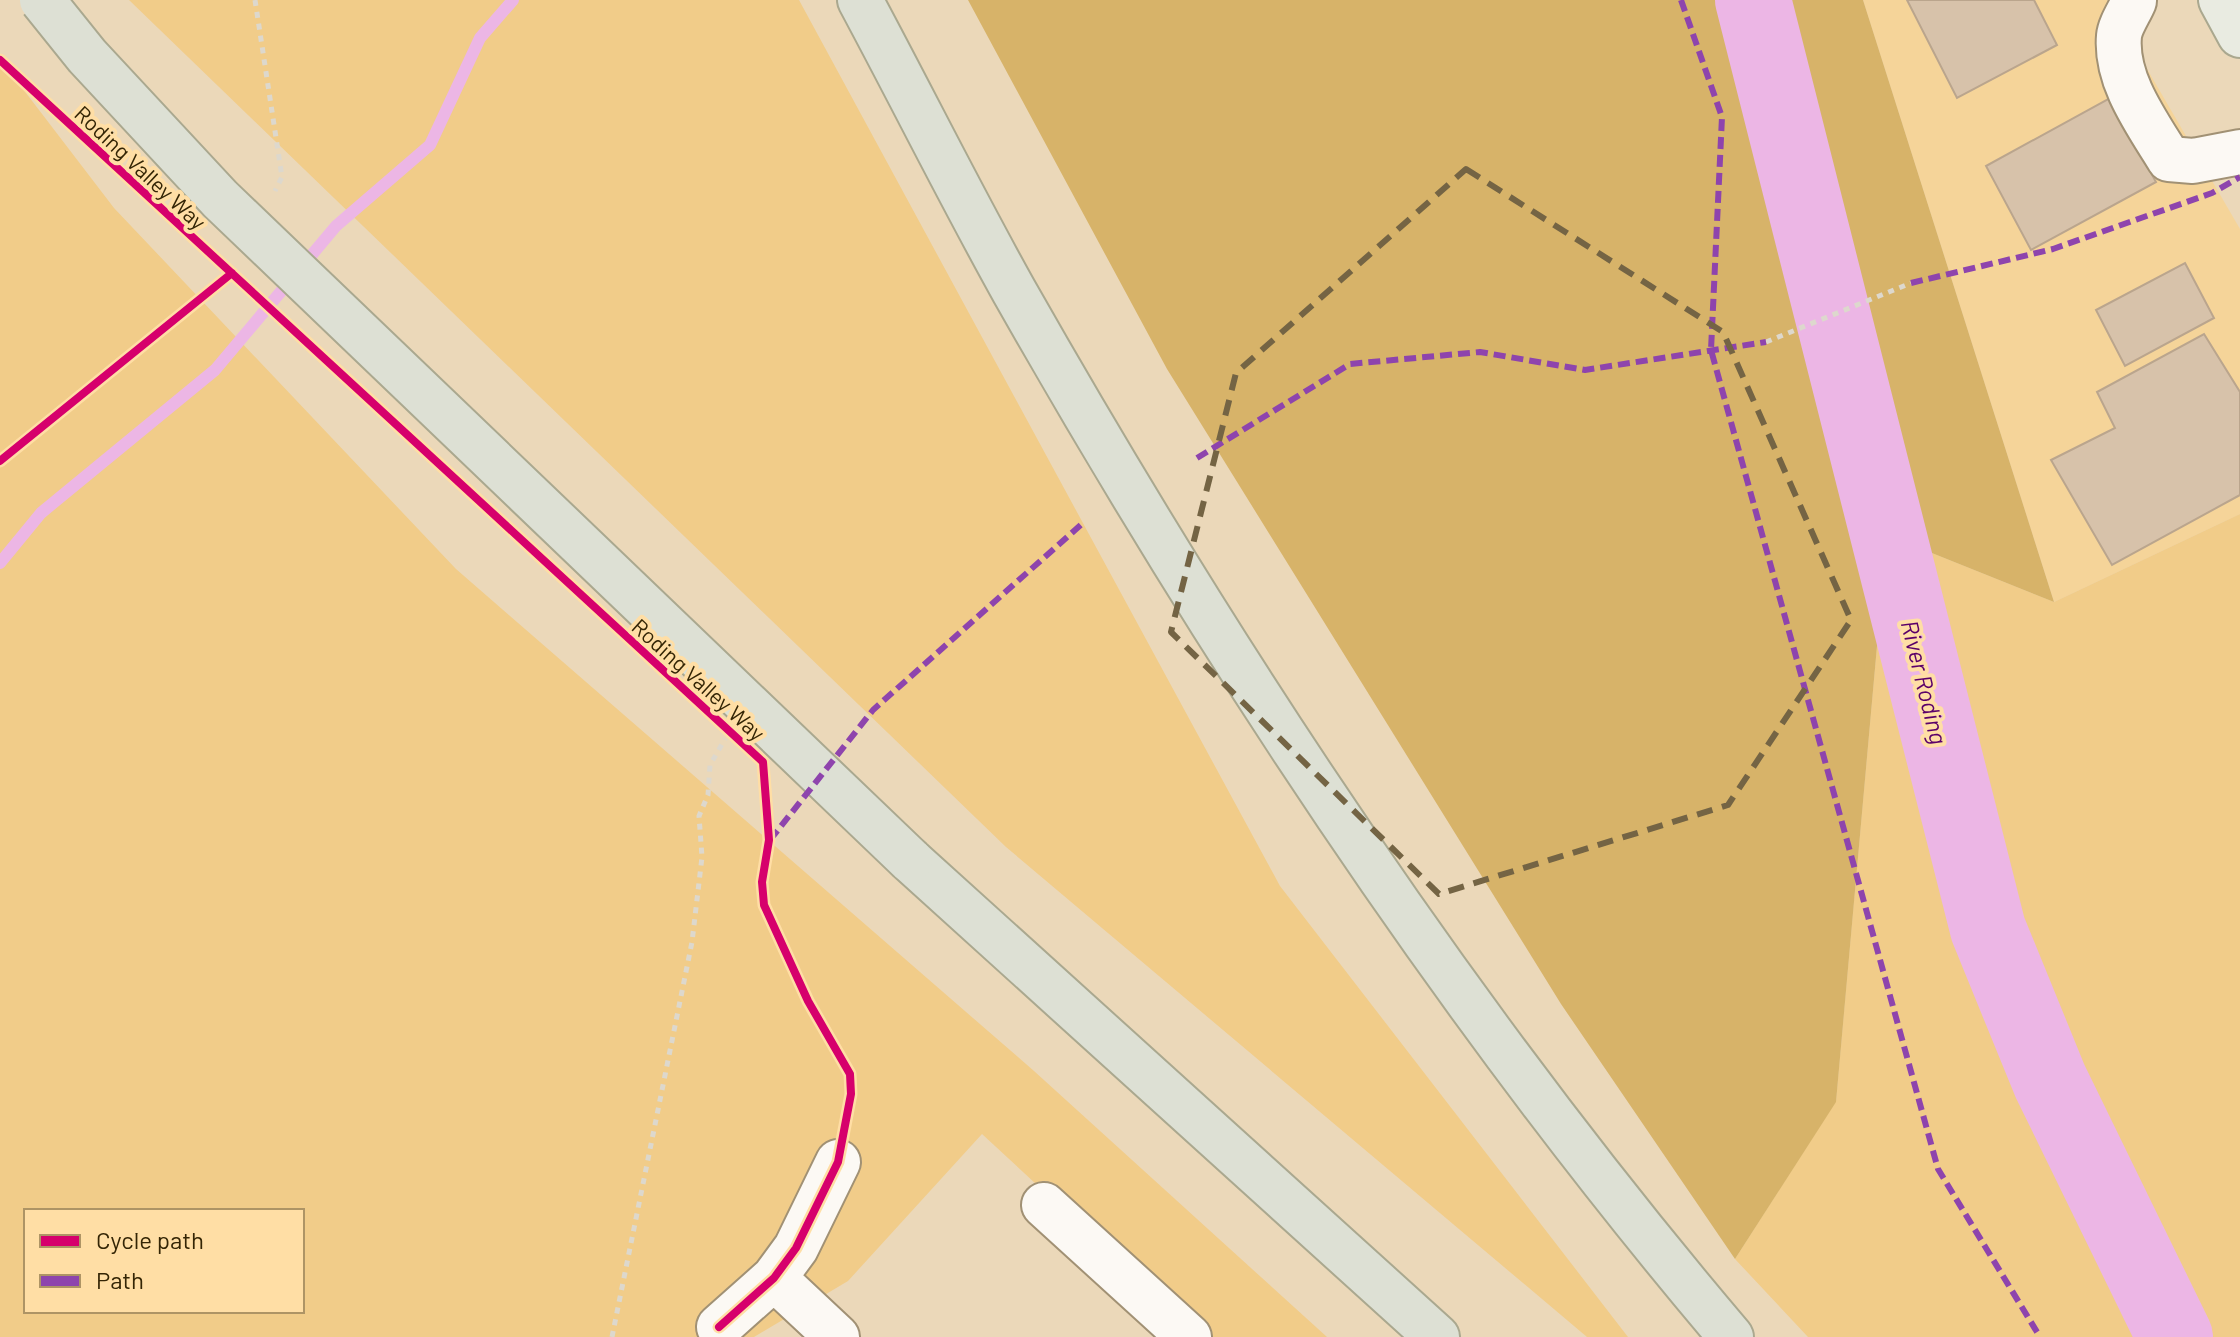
<svg xmlns="http://www.w3.org/2000/svg" width="2240" height="1337" font-family="Barlow,sans-serif">
  <style>
    .built { fill: #f5d499 }
    .green { fill: #f1cc89; fill-rule: evenodd }
    .forest { fill: #d7b369 }
    .lines { fill: none; stroke-linecap: round; stroke-linejoin: round }
    .stream { stroke: #ecb6e5; stroke-width: 12 }
    .river { stroke: #ecb6e5; stroke-width: 76 }
    .building { fill: #d7c2aa; stroke: #baa58d; stroke-width: 2 }
    .minor-casing { stroke: #a19174; stroke-width: 48 }
    .major-casing { stroke: #aaa88f; stroke-width: 48 }
    .highway-casing { stroke: #aaa88f; stroke-width: 48 }
    .path { stroke: #ddd8cd; stroke-width: 5; stroke-dasharray: 6 6; stroke-linecap: butt }
    .minor { stroke: #fcf9f4; stroke-width: 44 }
    .major { stroke: #e9ebe1; stroke-width: 44 }
    .highway { stroke: #dde0d4; stroke-width: 44 }
    .highway-bridge-casing { stroke: #aaa88f; stroke-width: 48; stroke-linecap: butt }
    .highway-bridge { stroke: #dde0d4; stroke-width: 44 }
    .quiet { stroke: #8e44ad; stroke-width: 6; stroke-dasharray: 12 6; stroke-linecap: butt }
    .cycleway-casing { stroke: #ffdea5; stroke-width: 13 }
    .cycleway { stroke: #d6006c; stroke-width: 8 }
    .marked { fill: none; stroke: #746444; stroke-width: 6; stroke-dasharray: 16 10; stroke-linejoin: round }
    .labels { text-anchor: middle; dominant-baseline: central; stroke-width: 8; stroke-linejoin: round; paint-order: stroke }
    .street-label { font-size: 22px; fill: #342505; stroke: #ffdea5 }
    .water-label { font-size: 24px; font-style: italic; fill: #5b0069; stroke: #ffdea5 }
  </style>
  <rect width="100%" height="100%" fill="#ebd8b9"/>
  <path class="built" d="M1863 0H2107L2240 229V514L2054 602Z"/>
  <path class="green" d="M129 0H799L1280 886 1628 1337H1587L1006 847Z
    M0 59 114 208 456 569 1034 1071 1327 1337H1201L982 1134 848 1281 754 1337H0ZM26 1211H302V1311H26Z
    M2240 514V1337H1808L1735 1259 1836 1101 1887 535 2054 602Z"/>
  <path class="forest" d="M968 0H1863L2054 602 1887 535 1836 1102 1735 1259 1561 1004 1167 369Z"/>
  <g class="lines">
    <path class="stream" d="M0 563 41 513 215 370 336 226 430 145 480 38 513 0"/>
    <path class="river" d="M1753 0 1988 929 2050 1081 2175 1337"/>
  </g>
  <path class="building" d="M1907 0H2034L2057 45 1957 98Z
    M2110 98 2156 182 2031 250 1986 166Z
    M2185 263 2214 318 2125 366 2096 310Z
    M2204 334 2240 392V495L2112 565 2051 460 2115 428 2097 392Z"/>
  <g class="lines">
    <g class="minor-casing">
      <path id="minor" d="M2134 1C2130 11 2120 25 2119 36 2115 80 2147 123 2169 159L2193 161 2240 152
        M1044 1205 1189 1337
        M774 1278 837 1337
        M719 1327 774 1278 796 1248 838 1162"/>
    </g>
    <g class="major-casing">
      <path id="major" d="M2221 0 2240 35"/>
    </g>
    <g class="highway-casing">
      <path id="highway" d="M860 0C912 97 961 196 1014 291 1221 656 1459 1017 1731 1337
        M910 860 1437 1337"/>
    </g>
    <path class="path" d="M255 0 282 177 275 191
      M1766 342 1911 283
      M612 1337 692 942 702 857 699 816 708 795 710 765 725 739"/>
    <use href="#minor" class="minor"/>
    <use href="#major" class="major"/>
    <use href="#highway" class="highway"/>
    <g class="highway-bridge-casing">
      <path id="highway-bridge" d="M42 0 87 56 220 199 910 860"/>
    </g>
    <use href="#highway-bridge" class="highway-bridge"/>
    <path class="quiet" d="M1681 0 1722 117 1711 350 1938 1169 2040 1337
      M1911 283 2053 249 2212 193 2240 177
      M1197 458 1350 364 1480 352 1585 370 1766 342
      M770 840 873 710 1084 522"/>
    <g class="cycleway-casing">
      <path id="cycleway" d="M0 60 763 762 769 840 762 882 764 905 808 1001 850 1074 851 1094 838 1162 796 1248 774 1278 719 1327
        M0 461 232 273"/>
    </g>
    <use href="#cycleway" class="cycleway"/>
  </g>
  <path class="marked" d="M1466 169 1723 332 1851 620 1728 805 1439 894 1171 632 1236 373Z"/>
  <g class="labels">
    <g class="street-label">
      <text transform="translate(141 167) rotate(43)">Roding Valley Way</text>
      <text transform="translate(699 679) rotate(42)">Roding Valley Way</text>
    </g>
    <g class="water-label">
      <text transform="translate(1925 682) rotate(76)">River Roding</text>
    </g>
  </g>
  <rect x="24" y="1209" width="280" height="104" fill="#ffdea5" stroke="#ae9465" stroke-width="2"/>
  <rect x="40" y="1235" width="40" height="12" fill="#d6006c" stroke="#ae9465" stroke-width="2"/>
  <text x="96" y="1249" font-size="24" fill="#342505">Cycle path</text>
  <rect x="40" y="1275" width="40" height="12" fill="#8e44ad" stroke="#ae9465" stroke-width="2"/>
  <text x="96" y="1289" font-size="24" fill="#342505">Path</text>
</svg>
